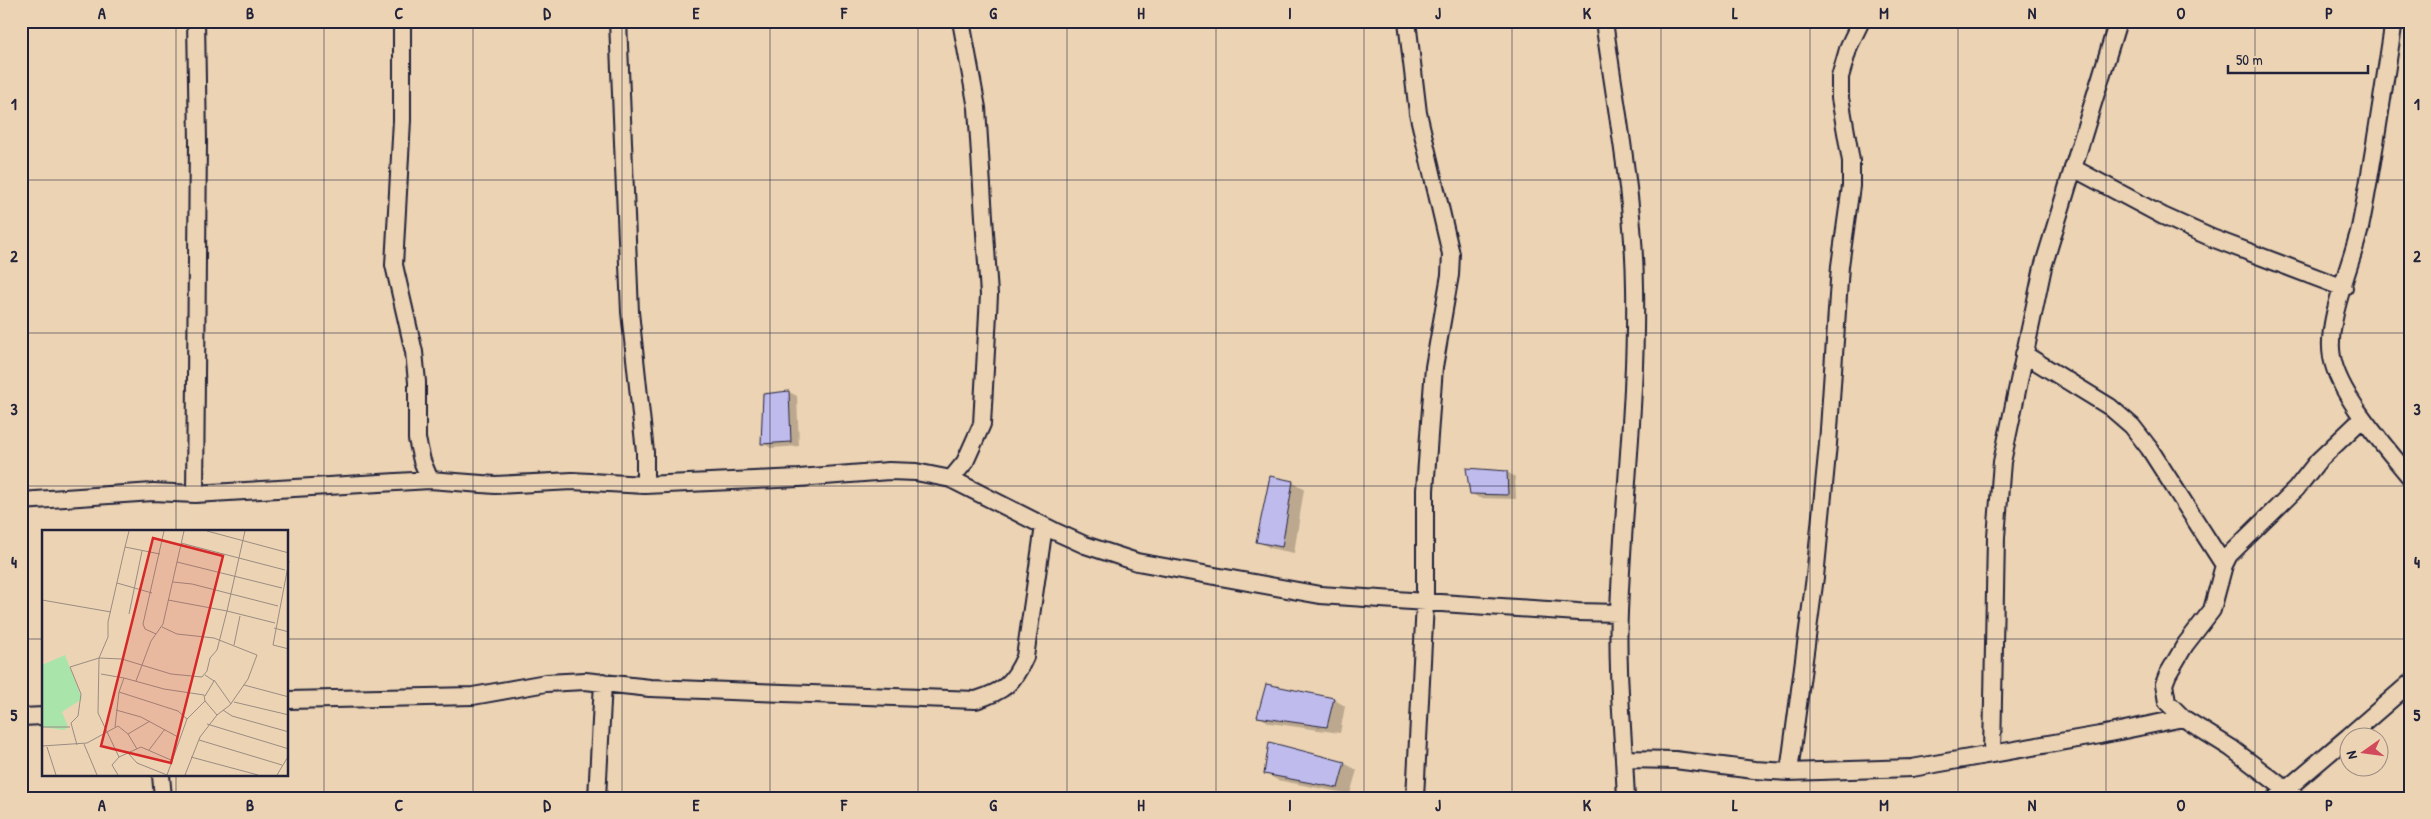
<svg xmlns="http://www.w3.org/2000/svg" width="2431" height="819" font-family="'Patrick Hand',sans-serif">
  <style>
    .shadow { fill: #0003 }
    .building { fill: #bfbbed; stroke: #22223b }
    .lines { fill: none; stroke-linecap: round; stroke-linejoin: round }
    .street-casing { stroke: #22223b; stroke-width: 20 }
    .street { stroke: #ebd3b3; stroke-width: 16 }
    .grid { fill: none; stroke: #22223b; stroke-width: 1; stroke-opacity: 0.55 }
    .inset-road { fill: none; stroke: #9b8c83; stroke-width: 1 }
    .view { fill: #d62828; fill-opacity: 0.15; stroke: #d62828; stroke-width: 2.5 }
    .inset-edge { fill: none; stroke: #22223b; stroke-width: 2.5 }
    .neatline { fill: none; stroke: #22223b; stroke-width: 2 }
    .grid-label { font-size: 16px; text-anchor: middle; font-weight: bold; fill: #22223b }
  </style>
  <rect width="100%" height="100%" fill="#ebd3b3"/>
  <filter id="ink" filterUnits="userSpaceOnUse"><feTurbulence type="fractalNoise" baseFrequency=".02" numOctaves="2"/><feDisplacementMap in="SourceGraphic" scale="10" xChannelSelector="R" yChannelSelector="G"/><feConvolveMatrix kernelMatrix="1 2 1 2 8 2 1 2 1" color-interpolation-filters="sRGB"/></filter>
  <g filter="url(#ink)">
    <path class="shadow" d="M789 392 797 396 799 446 771 448 763 443Z
      M1507 472 1515 477 1516 499 1479 498 1471 493Z
      M1292 482 1304 489 1294 553 1270 548 1258 541Z
      M1333 699 1345 706 1340 733 1270 723 1258 716Z
      M1344 763 1357 770 1350 794 1277 780 1265 773Z"/>
    <path class="building" d="M789 391 791 442 761 444 763 394Z
      M1466 468 1507 471 1508 495 1470 494Z
      M1270 476 1293 481 1282 547 1256 542Z
      M1266 684 1334 698 1327 727 1257 717Z
      M1269 742 1345 762 1338 788 1264 774Z"/>
    <g class="lines">
      <g class="street-casing">
        <path id="street" d="M402 21V120L394 265 414 352 417 382V439L422 461 430 480
          M618 21 630 312 645 452V485
          M1407 21 1418 113 1451 254 1450 275 1434 367 1425 490V603L1415 798
          M1604 21C1616 109 1634 198 1635 287 1637 396 1623 504 1619 612 1617 661 1621 710 1624 759L1675 760 1754 770 1789 772 1815 577 1828 444 1840 266 1851 186V161L1840 98V77L1849 46 1861 21
          M2394 21C2383 90 2374 159 2360 228 2352 263 2325 323 2332 357 2339 396 2385 446 2410 477
          M2073 168 2163 216 2212 238 2344 288
          M2024 354 2110 407 2132 426 2149 448 2224 565
          M951 479 965 462 982 424 989 295 977 108 961 21
          M195 494 198 142 196 21
          M21 501 153 492 195 494 430 480 495 485 572 481 645 485 799 478 889 471 916 472 951 479 1054 531 1085 545 1137 562 1320 595 1578 612 1619 613
          M288 700 473 696 546 683 585 681 650 688 976 700C1004 691 1013 684 1025 657L1044 526
          M21 717 44 716
          M2349 736 2410 683
          M1992 754 1996 537 2002 462 2043 267 2118 21
          M1624 759 1626 798
          M1789 772 1912 768 2100 735 2183 718
          M161 775 163 798
          M597 798 603 682
          M2276 798 2348 737
          M2297 798 2231 748 2183 718 2167 702 2164 684 2168 674 2185 645 2212 610 2224 565 2229 555 2296 489 2318 461 2363 418"/>
      </g>
      <use href="#street" class="street"/>
    </g>
  </g>
  <path class="grid" d="M176 21V532M324 21V798M473 21V798M622 21V798M770 21V798M918 21V798M1067 21V798M1216 21V798M1364 21V798M1512 21V798M1661 21V798M1810 21V798M1958 21V798M2106 21V798M2255 21V798M21 180H2410M21 333H2410M21 486H2410M21 639H44M288 639H2410M176 775V798"/>
  <g transform="translate(42 530)">
    <rect width="246" height="246" fill="#ebd3b3"/>
    <path d="M23 125 40 169 20 182 26 197 22 200 0 197V135Z" fill="#a9e5ab"/>
    <path class="inset-road" d="M87 1 83 17 118 24M165 1 247 23M203 1 185 81 233 93M139 13 243 40M247 31 231 115 247 119M135 32 240 58M131 52 150 54 236 76M75 53 110 63M0 70 69 82M87 84 100 21M120 97 135 104 172 108 215 125 206 149 188 175 175 185 163 171 145 189 125 245M232 98 247 102M114 104 103 99 101 94 122 1M192 115 198 86M59 144 82 148M163 145 172 151 163 166M172 150 189 174M94 151 109 111 121 94 142 1M202 155 247 167M192 172 247 185M74 180 99 187 136 207M181 180 190 186 247 202M145 189 136 181 77 162 82 148 122 159 162 165 163 171M165 194 247 219M0 197H28M73 197 77 162M86 204 108 191M157 210 240 235M42 214 55 245M35 215 29 193 36 186 39 164 28 137 57 128 66 107V92L83 17M0 216 45 213 76 196 86 204 95 219M5 217 14 245M107 220 123 199M86 223 95 233 125 245M77 227 56 183 57 128 80 129 129 144 160 147 165 141 168 128 175 120 185 81 126 70M149 227 216 245M76 245 70 235 77 227 99 217 129 230M143 245 158 207 175 185M235 245 247 225"/>
    <path class="view" d="M111 8 181 26 129 233 59 216Z"/>
    <rect width="246" height="246" class="inset-edge"/>
  </g>
  <rect width="2431" height="819" fill="none" stroke="#ebd3b3" stroke-width="55"/>
  <g transform="translate(2364 752) rotate(256)"><circle r="24" fill="#ebd3b3" stroke="#9b8c83"/>
  <path d="M0-4L9 19L0 12L-9 19Z" fill="#d1495b"/>
  <text y="-8" font-size="14" font-weight="bold" text-anchor="middle" fill="#22223b">N</text>
  </g>
  <path d="M2228 65v8h140v-8" fill="none" stroke="#22223b" stroke-width="2.5"/>
  <text x="2236" y="65" font-size="15" fill="#22223b" stroke="#ebd3b3" stroke-width="4" paint-order="stroke">50 m</text>
  <rect x="28" y="28" width="2376" height="764" class="neatline"/>
  <g class="grid-label">
    <text x="102" y="19">A</text>
    <text x="250" y="19">B</text>
    <text x="399" y="19">C</text>
    <text x="547" y="19">D</text>
    <text x="696" y="19">E</text>
    <text x="844" y="19">F</text>
    <text x="993" y="19">G</text>
    <text x="1141" y="19">H</text>
    <text x="1290" y="19">I</text>
    <text x="1438" y="19">J</text>
    <text x="1587" y="19">K</text>
    <text x="1735" y="19">L</text>
    <text x="1884" y="19">M</text>
    <text x="2032" y="19">N</text>
    <text x="2181" y="19">O</text>
    <text x="2329" y="19">P</text>
    <text x="14" y="110">1</text>
    <text x="2417" y="110">1</text>
    <text x="14" y="262">2</text>
    <text x="2417" y="262">2</text>
    <text x="14" y="415">3</text>
    <text x="2417" y="415">3</text>
    <text x="14" y="568">4</text>
    <text x="2417" y="568">4</text>
    <text x="14" y="721">5</text>
    <text x="2417" y="721">5</text>
    <text x="102" y="811">A</text>
    <text x="250" y="811">B</text>
    <text x="399" y="811">C</text>
    <text x="547" y="811">D</text>
    <text x="696" y="811">E</text>
    <text x="844" y="811">F</text>
    <text x="993" y="811">G</text>
    <text x="1141" y="811">H</text>
    <text x="1290" y="811">I</text>
    <text x="1438" y="811">J</text>
    <text x="1587" y="811">K</text>
    <text x="1735" y="811">L</text>
    <text x="1884" y="811">M</text>
    <text x="2032" y="811">N</text>
    <text x="2181" y="811">O</text>
    <text x="2329" y="811">P</text>
  </g>
</svg>
